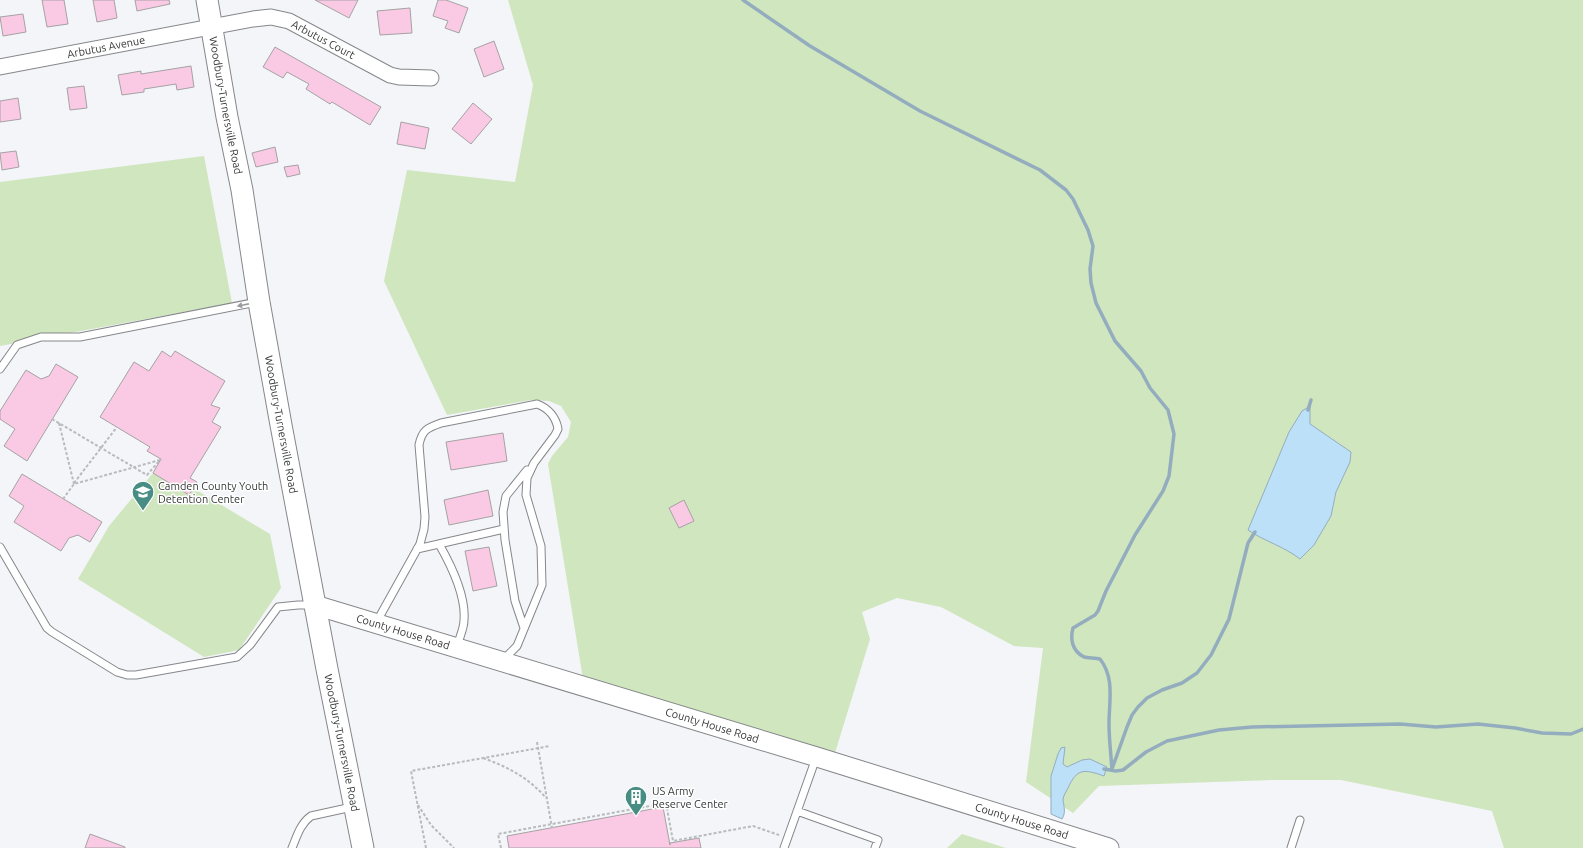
<svg xmlns="http://www.w3.org/2000/svg" width="1583" height="848" font-family="Ubuntu,sans-serif">
  <style>
    .green { fill: #d0e6bf }
    .water { fill: #bce0f8; stroke: #94adbe }
    .lines { fill: none; stroke-linecap: round; stroke-linejoin: round }
    .stream { stroke: #94adbe; stroke-width: 3.5 }
    .building { fill: #facae4; stroke: #a5a2a4 }
    .service-casing { stroke: #85878a; stroke-width: 9 }
    .minor-casing { stroke: #85878a; stroke-width: 17 }
    .tertiary-casing { stroke: #85878a; stroke-width: 21 }
    .secondary-casing { stroke: #85878a; stroke-width: 23 }
    .path { stroke: #b8babd; stroke-width: 2; stroke-dasharray: 3 2; stroke-linecap: butt }
    .service { stroke: #fff; stroke-width: 7 }
    .minor { stroke: #fff; stroke-width: 15 }
    .tertiary { stroke: #fff; stroke-width: 19 }
    .secondary { stroke: #fff; stroke-width: 21 }
    .oneway { fill: #9a9b9c }
    .labels { text-anchor: middle; dominant-baseline: central; stroke-width: 3; stroke-linejoin: round; paint-order: stroke }
    .street-label { font-size: 11px; fill: #363738; stroke: #fff }
    .poi-label { font-size: 11px; fill: #363738; stroke: #fff; text-anchor: start }
  </style>
  <rect width="100%" height="100%" fill="#f3f5f8"/>
  <path class="green" d="M508 0H1583V848H1504L1492 811 1341 780H1272L1099 786 1073 813 1026 782 1043 648 1014 646 941 607 897 598 862 612 870 639 834 756 583 679 548 464 552 456 568 437 571 422 561 406 549 401 531 400 447 415 384 281 407 170 515 182 533 85Z
    M204 156 232 303 0 346V182Z
    M153 473 188 495 193 488 270 534 281 588 239 650 204 657 78 579 109 526Z
    M962 834 1006 848H947Z"/>
  <path class="water" d="M1310 406V424L1351 452 1350 462 1336 492 1331 516 1314 545 1300 559C1285 547 1264 541 1248 530L1289 432 1302 411Z
    M1065 747 1063 764 1067 767 1082 760 1090 759 1107 767 1104 776C1084 769 1077 768 1068 788 1066 792 1063 796 1063 800 1064 807 1066 813 1062 819L1051 814V776L1058 754 1061 748Z"/>
  <g class="lines">
    <path class="stream" d="M743 0 810 46 920 111 1040 170 1066 190 1073 199 1088 230 1093 246 1090 269 1091 283 1096 303 1115 341 1141 371 1150 388 1168 410 1174 434 1169 476 1163 491 1135 535 1106 591 1098 611 1095 615 1073 628C1070 639 1072 651 1084 657 1088 658 1095 658 1100 659 1115 678 1109 701 1109 724 1109 739 1111 755 1112 770
      M1308 410 1311 400
      M1104 769 1116 771 1123 770 1146 752 1167 741 1219 730 1252 727 1400 724 1436 727 1478 724 1515 728 1542 733 1571 734 1583 729
      M1112 769 1127 727 1132 715 1138 707 1147 698 1162 690 1182 683 1197 673 1211 655 1229 619 1248 543 1255 532"/>
  </g>
  <path class="building" d="M42 0H64L68 24 47 27Z
    M93 0H114L117 18 97 22Z
    M135 0H169L170 4 137 11Z
    M315 0H358L349 18Z
    M438 0H446L468 8 459 33 445 28 448 21 433 16Z
    M410 8 412 33 380 35 377 11Z
    M23 14 26 32 3 36 0 17Z
    M494 41 504 69 484 77 474 49Z
    M275 47 381 107 370 125 332 102 330 104 306 89 309 84 287 72 283 78 263 67Z
    M191 66 194 87 177 90 176 84 144 89V92L122 95 118 75 141 71V74Z
    M84 86 87 108 70 110 67 88Z
    M18 98 21 119 0 122V101Z
    M473 103 492 119 471 144 452 129Z
    M401 122 429 128 425 149 397 144Z
    M275 147 278 162 256 167 252 153Z
    M16 151 19 167 2 170 0 153Z
    M298 165 300 174 287 177 284 167Z
    M162 351 171 357 175 351 225 381 211 405 220 408 212 422 221 427 190 478 197 482 189 495 153 473 161 459 147 451 150 447 100 417 134 362 149 371Z
    M56 364 78 377 27 461 4 446 15 429 0 419V411L26 370 41 379 49 376Z
    M503 433 507 461 451 470 446 442Z
    M22 474 102 522 90 542 78 535 69 538 61 551 14 522 24 506 9 496Z
    M488 490 493 516 449 525 444 500Z
    M684 500 694 521 679 528 669 508Z
    M489 547 497 586 473 591 465 551Z
    M663 807 670 845V843L699 838 701 848H509L507 836Z
    M90 834 125 847V848H85Z"/>
  <g class="lines">
    <g class="service-casing">
      <path id="service" d="M0 369 17 345 41 337H80L257 302
        M439 544C451 565 466 596 464 620 464 629 459 638 457 647
        M0 547 47 628 52 632 117 672 127 675H136L237 657 250 645 278 607 298 605H313
        M417 549 504 529
        M376 623 420 544 424 529 425 517 419 445C422 430 427 428 441 423L537 404C548 408 556 417 558 429L555 435 534 463 527 478 526 495 541 546 542 585 517 646 503 660
        M524 628 515 601 505 540 503 512 506 496 527 470
        M797 811 878 840 875 848
        M292 848C297 836 300 824 311 816L352 807
        M784 848 816 758
        M1291 848 1300 820"/>
    </g>
    <g class="minor-casing">
      <g id="minor">
        <path id="s1" d="M0 67 253 19 271 17 289 21 390 75 399 77 431 78"/>
      </g>
    </g>
    <g class="tertiary-casing">
      <g id="tertiary">
        <path id="s2" d="M315 605 817 757 1109 848"/>
      </g>
    </g>
    <g class="secondary-casing">
      <g id="secondary">
        <path id="s3" d="M207 0 227 117 242 190 259 302 281 425 327 669 363 848"/>
      </g>
    </g>
    <path class="path" d="M52 419 147 475 161 459
      M59 423 74 484
      M74 483 117 427
      M63 499 74 484 160 460
      M537 742 552 828
      M483 758C508 767 529 778 546 798
      M418 805 431 825 454 848
      M426 848 411 771 550 746
      M501 848 498 834 666 803 673 841 753 826 779 835"/>
    <use href="#service" class="service"/>
    <use href="#minor" class="minor"/>
    <use href="#tertiary" class="tertiary"/>
    <use href="#secondary" class="secondary"/>
  </g>
  <defs><path id="oneway-solid" d="M-6-.8H1V-3.2L6.5 0L1 3.2V.8H-6Z"/></defs>
  <use class="oneway" href="#oneway-solid" transform="translate(243 305) rotate(169)"/>
  <defs>
    <g id="school-pin" transform="scale(1.15)"><path d="M0 17L-7.5 6A9.5 9.5 0 1 1 7.5 6Z" fill="#488d84" stroke="#fff"/><path d="M0-5L7-2L0 1L-7-2ZM-4 1L0 2.5L4 1V4Q0 6-4 4Z" fill="#fff"/></g>
    <g id="building-pin" transform="scale(1.15)"><path d="M0 17L-7.5 6A9.5 9.5 0 1 1 7.5 6Z" fill="#488d84" stroke="#fff"/><path d="M-4-6H4V6H1V3H-1V6H-4ZM-2.5-4.3h1.7v1.8h-1.7ZM.8-4.3h1.7v1.8H.8ZM-2.5-1h1.7V.8h-1.7ZM.8-1h1.7V.8H.8Z" fill="#fff"/></g>
  </defs>
  <g fill-rule="evenodd">
    <use href="#school-pin" x="143" y="492"/>
    <use href="#building-pin" x="636" y="797"/>
  </g>
  <g class="labels">
    <g class="street-label">
      <text stroke="none"><textPath href="#s1" startOffset="333">Arbutus Court</textPath></text>
      <text stroke="none"><textPath href="#s1" startOffset="108">Arbutus Avenue</textPath></text>
      <text stroke="none"><textPath href="#s3" startOffset="107">Woodbury-Turnersville Road</textPath></text>
      <text stroke="none"><textPath href="#s3" startOffset="431">Woodbury-Turnersville Road</textPath></text>
      <text stroke="none"><textPath href="#s2" startOffset="92">County House Road</textPath></text>
      <text stroke="none"><textPath href="#s2" startOffset="415">County House Road</textPath></text>
      <text stroke="none"><textPath href="#s3" startOffset="755">Woodbury-Turnersville Road</textPath></text>
      <text stroke="none"><textPath href="#s2" startOffset="739">County House Road</textPath></text>
    </g>
    <g class="poi-label">
      <text x="158" y="486">Camden County Youth<tspan x="158" dy="13">Detention Center</tspan></text>
      <text x="652" y="791">US Army<tspan x="652" dy="13">Reserve Center</tspan></text>
    </g>
  </g>
</svg>
